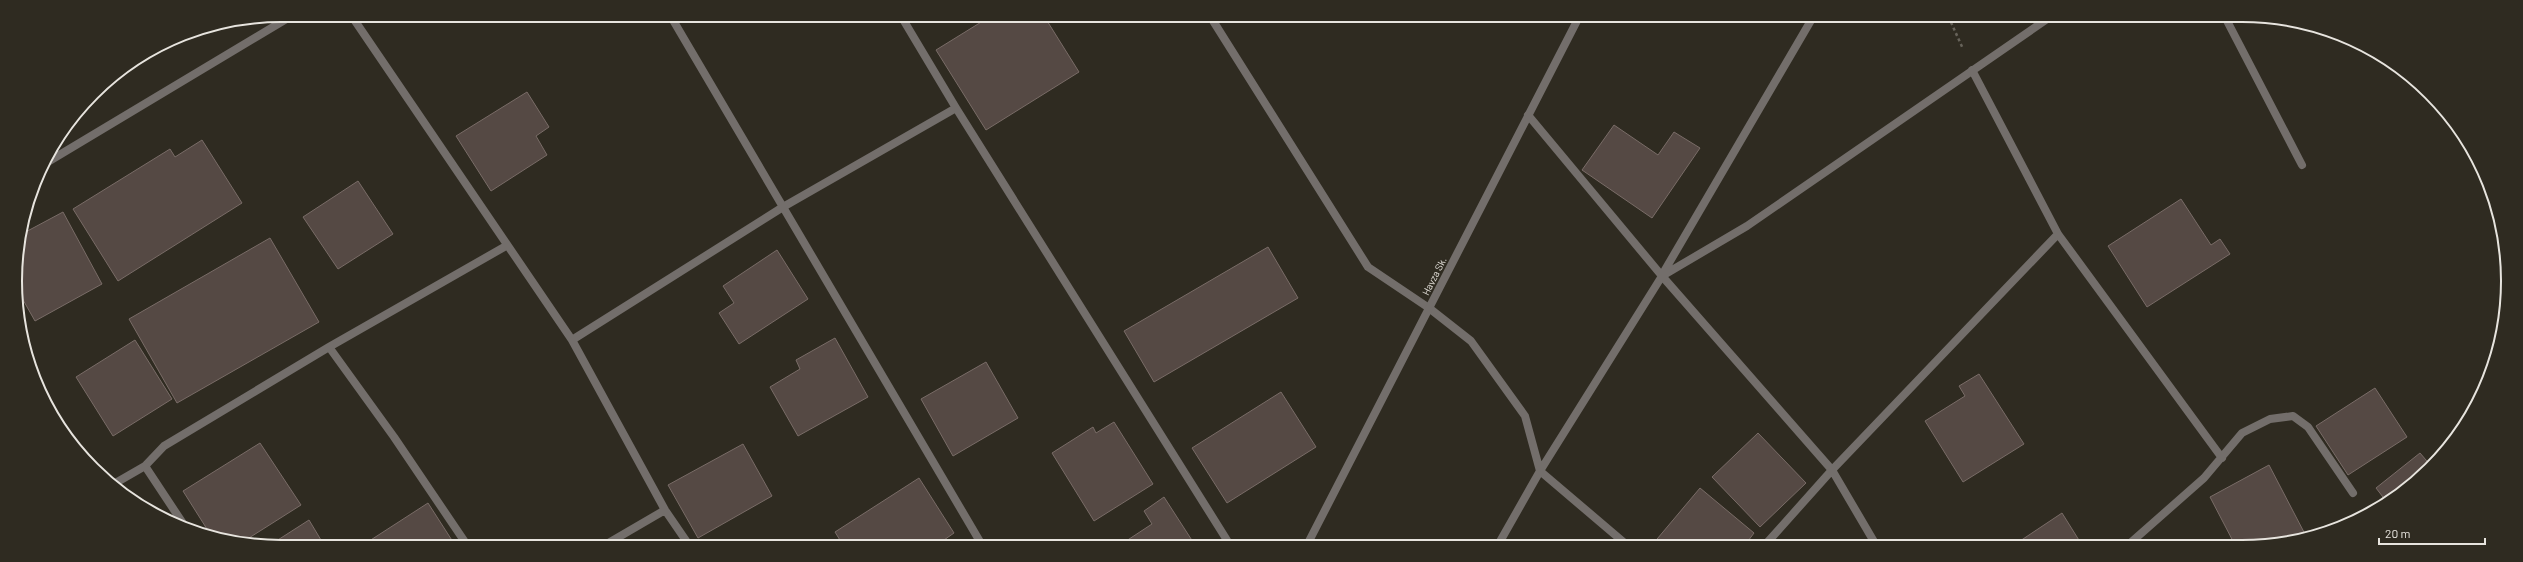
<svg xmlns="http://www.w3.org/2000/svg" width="2523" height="562" font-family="Barlow,sans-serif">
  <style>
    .building { fill: #554944; stroke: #796c67 }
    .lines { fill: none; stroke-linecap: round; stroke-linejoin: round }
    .path { stroke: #67635a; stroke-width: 2.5; stroke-dasharray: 3 3; stroke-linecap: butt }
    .minor { stroke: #736e6b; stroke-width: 8 }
    .tertiary { stroke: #736e6b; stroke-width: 8 }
    .labels { text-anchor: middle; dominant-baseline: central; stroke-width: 3; stroke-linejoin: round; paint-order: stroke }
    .street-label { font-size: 10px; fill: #e7e4de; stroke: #2f2b21 }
    .rim { fill: none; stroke: #e7e4de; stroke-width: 2 }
  </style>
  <rect width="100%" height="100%" fill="#2f2b21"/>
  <path class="building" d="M991 16H1044L1079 72 986 130 936 50Z
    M1100 16H1113L1104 22Z
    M527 92 549 127 536 136 547 155 491 191 456 136Z
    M1614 125 1658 155 1674 132 1700 148 1652 218 1582 170Z
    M202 140 242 203 118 281 73 209 170 149 175 157Z
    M358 181 393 234 338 269 303 217Z
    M2181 199 2211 245 2220 239 2230 254 2147 307 2108 246Z
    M63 212 102 284 35 321 18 291 16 263 20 235Z
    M270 238 319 322 177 403 129 319Z
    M1268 247 1298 298 1154 382 1124 331Z
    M777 250 808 299 739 344 719 313 734 303 723 286Z
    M835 338 868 397 798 436 770 387 800 369 796 360Z
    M135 340 172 399 113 436 76 377Z
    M986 362 1018 418 953 456 921 399Z
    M1979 374 2024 444 1963 482 1925 421 1965 396 1959 386Z
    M37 380 84 458 70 443 43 399 36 381Z
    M2375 388 2407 437 2348 475 2316 426Z
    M1281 392 1316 447 1227 503 1192 448Z
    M1114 422 1153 484 1094 521 1052 453 1093 427 1096 433Z
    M1758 433 1806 483 1760 527 1712 477Z
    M260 443 301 505 241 543 212 537 183 491Z
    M743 444 772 496 698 538 668 485Z
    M2420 453 2432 467 2386 501 2376 488Z
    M2269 465 2306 536 2276 545H2235L2210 497Z
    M919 478 954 533 944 540 947 545H843L835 532Z
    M1700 488 1754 533 1745 545H1652Z
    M1164 497 1195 545H1120L1152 524 1144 511Z
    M428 503 455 545H363Z
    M2062 513 2082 545H2014Z
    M309 520 324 545H270Z"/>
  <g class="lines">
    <path class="path" d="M1952 17 1950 20 1963 49"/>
    <path class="minor" d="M351 15 572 340 665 510 689 545
      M670 15 982 545
      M901 16 956 108 1230 545
      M1210 16 1368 267 1429 308 1471 341 1525 416 1540 471 1627 545
      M2225 17 2302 165
      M1972 70 2058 234 2222 458
      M1528 115 1662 276 1832 470 1876 545
      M41 166 293 15
      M1662 275 1813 17
      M572 340 783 207 956 108
      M329 347 394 437 467 545
      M145 466 186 528
      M112 485 145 466 164 446 329 347 506 246
      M605 545 665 510
      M1498 545 1540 471 1662 276 1747 226 2050 17
      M1765 545 1832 470 2058 234
      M2128 545 2204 478 2242 433 2270 419 2293 416 2308 427 2353 493"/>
    <path class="tertiary" d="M1307 545 1579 17"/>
  </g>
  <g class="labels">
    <g class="street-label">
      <text transform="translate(1434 276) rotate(-63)">Havza Sk.</text>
    </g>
  </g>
  <path d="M0 0H2523V562H0ZM281 22H2242A259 259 0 0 1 2501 281V281A259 259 0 0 1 2242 540H281A259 259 0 0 1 22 281V281A259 259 0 0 1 281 22Z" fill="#2f2b21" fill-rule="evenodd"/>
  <path class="rim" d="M281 22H2242A259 259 0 0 1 2501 281V281A259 259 0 0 1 2242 540H281A259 259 0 0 1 22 281V281A259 259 0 0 1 281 22Z"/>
  <path d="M2379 538v6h106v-6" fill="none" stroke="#e7e4de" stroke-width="2"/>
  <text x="2385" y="538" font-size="12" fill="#e7e4de" stroke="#2f2b21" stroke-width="3" paint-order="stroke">20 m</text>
</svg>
